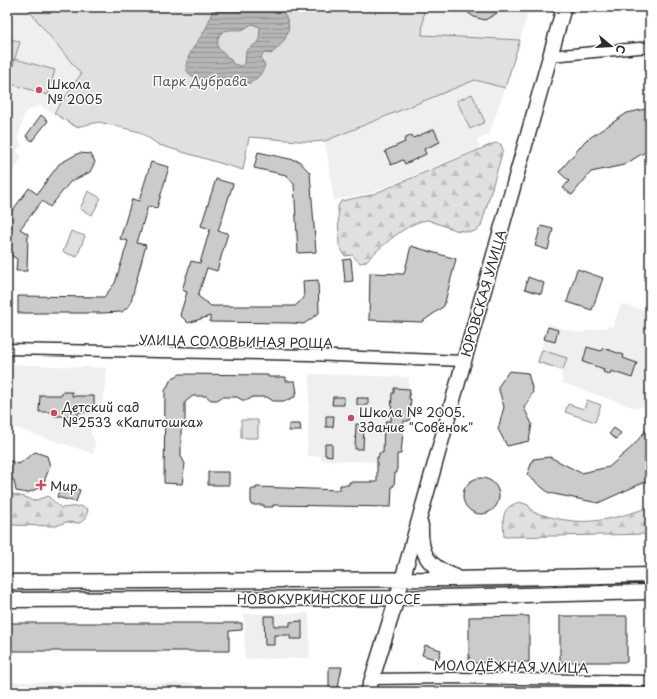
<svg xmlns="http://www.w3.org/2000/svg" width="657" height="699" font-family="'Playpen Sans',sans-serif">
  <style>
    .built { fill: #efefef }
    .forest { fill: url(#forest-firs); stroke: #868686 }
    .park { fill: #e0e0e0; stroke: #868686 }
    .water { fill: url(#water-rules); stroke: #7e7e7e; fill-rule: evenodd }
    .building { fill: #cbcbcb; stroke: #2b2b2b }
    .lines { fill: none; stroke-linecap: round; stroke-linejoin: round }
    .street-casing { stroke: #2b2b2b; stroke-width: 13 }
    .secondary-casing { stroke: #2b2b2b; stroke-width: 17 }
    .street { stroke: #fff; stroke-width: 10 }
    .secondary { stroke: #fff; stroke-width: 14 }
    .poi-dot { fill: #d1495b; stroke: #fff; stroke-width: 1.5 }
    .labels { text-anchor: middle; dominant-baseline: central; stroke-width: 3; stroke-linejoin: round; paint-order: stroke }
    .park-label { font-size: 13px; fill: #585858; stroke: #fff }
    .poi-label { font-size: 13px; fill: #2b2b2b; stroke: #fff; text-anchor: start }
    .street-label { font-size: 13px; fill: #2b2b2b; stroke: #fff }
  </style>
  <defs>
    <pattern id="forest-firs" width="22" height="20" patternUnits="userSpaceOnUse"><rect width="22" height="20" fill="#e0e0e0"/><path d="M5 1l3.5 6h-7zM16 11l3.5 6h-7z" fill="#c0c0c0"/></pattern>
    <pattern id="water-rules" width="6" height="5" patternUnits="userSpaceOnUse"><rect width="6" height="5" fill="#b6b6b6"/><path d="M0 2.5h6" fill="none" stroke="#949494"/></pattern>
  </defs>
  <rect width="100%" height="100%" fill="#fff"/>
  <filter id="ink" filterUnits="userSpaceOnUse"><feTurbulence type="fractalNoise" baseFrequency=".025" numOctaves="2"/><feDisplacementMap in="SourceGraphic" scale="8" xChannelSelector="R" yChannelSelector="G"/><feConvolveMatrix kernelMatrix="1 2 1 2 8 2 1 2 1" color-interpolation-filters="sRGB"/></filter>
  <g filter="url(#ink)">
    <path class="built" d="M7 7H26L81 74 54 113 39 105 25 112 18 139 22 145 17 151 22 157 14 170 7 175Z
      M424 7H530L520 40 422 35Z
      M475 80 505 88 489 135 477 140 480 148 371 193 334 200 325 141Z
      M621 304 650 312 649 406 635 408 563 383 561 371 536 363 549 324 577 333 613 326Z
      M7 364 107 368 102 408 99 417 92 427 91 434 95 442 94 454 7 425Z
      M310 374 409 377 408 389 394 388V393H392L391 416 393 421H386L385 453 379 457 377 462 321 460V456H307Z
      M309 613 310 658 245 659 244 614Z
      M7 682 193 683 198 692H7Z"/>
    <path class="forest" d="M495 143 501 144 503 150 481 226 477 230 472 232 455 230 428 220C408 221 380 248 365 262L360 263 352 255 345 256 339 245 338 206 341 201 371 195Z
      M7 493 25 497 33 501 48 496 61 508 80 506 88 509 86 518 80 523 66 522 56 526 7 525Z
      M520 502 528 505 533 512C544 515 555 519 566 520 595 525 623 516 650 507V534L504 537C503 519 500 507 520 502Z"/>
    <path class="park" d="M26 7H424L422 35 520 40 505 88 475 80 325 141 312 142 249 137 243 170 159 145 140 132 99 122 76 127 54 113 81 74Z
      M8 38 20 42 14 61 7 59Z
      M15 59 55 70 48 95 8 83Z
      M472 94 485 122 470 129 457 101Z
      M88 191 101 198 92 215 80 209Z
      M71 231 85 236 77 257 63 252Z
      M542 350 567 358 563 370 538 362Z
      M587 400 601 405 595 422 565 412 568 404 584 409Z
      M241 420H258V438H241Z"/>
    <path class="water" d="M213 7H278C297 24 288 40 271 54L265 53 262 55 261 59 265 65C261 77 254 82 243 85L236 80C234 80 232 82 230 83 226 84 208 80 203 79 168 74 197 45 205 30 209 23 211 15 213 7ZM252 24 260 27 259 41 246 51 245 64 241 66 233 64 231 60 218 48C216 30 226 29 240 30 244 30 248 26 252 24Z"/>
    <path class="building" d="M460 7H500L497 13 485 20 474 17Z
      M650 108V147L645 152 624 165 591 172 572 195 563 188 569 181 559 172 585 141 627 113Z
      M41 115 48 121 32 141 26 136Z
      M434 129 440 142 424 149 426 154 405 164 403 160 391 165 385 151 405 142 404 139 412 135 413 138Z
      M258 152 299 161 310 173 316 252 298 253 294 184 286 175 254 168Z
      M79 153 91 154 95 162 90 172 70 182 50 207 42 201 20 229 28 234 27 271H16L17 259 9 254 7 249V238L12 226 7 222V218L29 188 37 194 59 164Z
      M151 162 169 167 157 208 148 206 137 243 146 245 130 305 122 312 102 313H18V296L104 297 115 283 128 241 120 239 132 199 139 201Z
      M216 179 233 184 218 231 228 233 217 271 207 268 198 296 211 306H295L304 298 303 281 318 280 319 313 304 324 291 323 210 322V316L188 323 180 315 187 292 182 290 191 261 200 263 210 229 201 226Z
      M541 226 553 229 548 250 535 246Z
      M411 246 456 259 444 306 422 322 369 320 370 273 404 274Z
      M351 259 353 281 345 282 343 260Z
      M577 269 603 278 592 310 567 302Z
      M528 277 544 283 541 294 525 289Z
      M548 327 558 330 555 342 544 339Z
      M587 347 601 351 603 348 624 355 623 358 637 363 632 378 611 371 610 374 603 372 604 369 583 362Z
      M509 371 528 373 533 392 524 408 532 424 529 441 507 446 498 429 504 407 498 387Z
      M180 374 268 375V377H286V381H295L297 393H295V397L284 401H273L267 397H253L248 400H242L237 397H222L217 400H211L206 396H193L185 402V424L181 431V456L185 464 182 484 164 483 165 391 171 379Z
      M394 388 410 389 409 399H411L409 421H404L401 454H397V473H395L394 486H392L391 507 273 505V507H264V505H251V489H256V487L340 490V485H349V482H377V457H379V453H383L384 425H386V421H391L392 393H394Z
      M62 392H72V396H94V412H78V416H54V412H39L40 395H62Z
      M333 397H344V405H332Z
      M357 398H368V405H357Z
      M326 416H334L333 427H326Z
      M289 424H300L301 431H289Z
      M356 424H364L363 449H355Z
      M650 425V477L647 481 598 503 549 493 527 475 533 459 550 457 581 473 609 467 633 446Z
      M614 428 621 433 616 439 609 434Z
      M325 444H332V456L325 455Z
      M35 452 47 456 50 466 42 487 27 493 16 491 14 480 7 478V460L19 464Z
      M208 472H229V485H208Z
      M463 496a18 18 0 1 1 36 0a18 18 0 1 1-36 0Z
      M61 484 80 490 76 502 57 497Z
      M264 616H274V626H290V622L302 621V639H290V635H274V645H265Z
      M529 616V662L469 663V617Z
      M560 616H627V662H560Z
      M7 623H242V630L229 631V651H7Z
      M425 645 441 650 438 660 422 655Z
      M329 667H342L337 692H329Z"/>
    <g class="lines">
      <g class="street-casing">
        <path id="street" d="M550 56 650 47
          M7 349 310 355 464 361
          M372 679 456 678 650 681"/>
      </g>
      <g class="secondary-casing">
        <path id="secondary" d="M421 525C420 554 427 566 454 576
          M7 582 452 579 650 575
          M7 600 397 598 650 592
          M368 692 397 598 564 7"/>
      </g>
      <use href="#street" class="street"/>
      <use href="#secondary" class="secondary"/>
    </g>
  </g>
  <g class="poi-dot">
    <circle cx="39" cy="90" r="4"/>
    <circle cx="54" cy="413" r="4"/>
    <circle cx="351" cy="418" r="4"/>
    <path d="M39 479h4v4h4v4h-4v4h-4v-4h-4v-4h4z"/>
  </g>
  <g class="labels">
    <g class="park-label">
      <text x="200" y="80">Парк Дубрава</text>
    </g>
    <g class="poi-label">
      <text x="47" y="83">Школа<tspan x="47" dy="15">№ 2005</tspan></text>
      <text x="62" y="406">Детский сад<tspan x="62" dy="15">№2533 «Капитошка»</tspan></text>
      <text x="359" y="411">Школа № 2005.<tspan x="359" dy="15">Здание "Совёнок"</tspan></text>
      <text x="50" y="485">Мир</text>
    </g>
    <g class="street-label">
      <text transform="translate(483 293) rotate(-74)">ЮРОВСКАЯ УЛИЦА</text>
      <text transform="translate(236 341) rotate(1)">УЛИЦА СОЛОВЬИНАЯ РОЩА</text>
      <text x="329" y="598">НОВОКУРКИНСКОЕ ШОССЕ</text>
      <text transform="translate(511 666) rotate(1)">МОЛОДЁЖНАЯ УЛИЦА</text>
    </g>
  </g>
  <rect width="657" height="699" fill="none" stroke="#fff" stroke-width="24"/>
  <rect x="12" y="12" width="633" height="675" fill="none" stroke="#2b2b2b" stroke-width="1.5" filter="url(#ink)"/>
  <g transform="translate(611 46) rotate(108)" stroke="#ffffff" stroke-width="3" paint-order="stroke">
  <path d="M0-3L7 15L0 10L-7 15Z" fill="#2b2b2b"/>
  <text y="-6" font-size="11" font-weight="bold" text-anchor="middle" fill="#2b2b2b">С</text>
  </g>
</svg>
